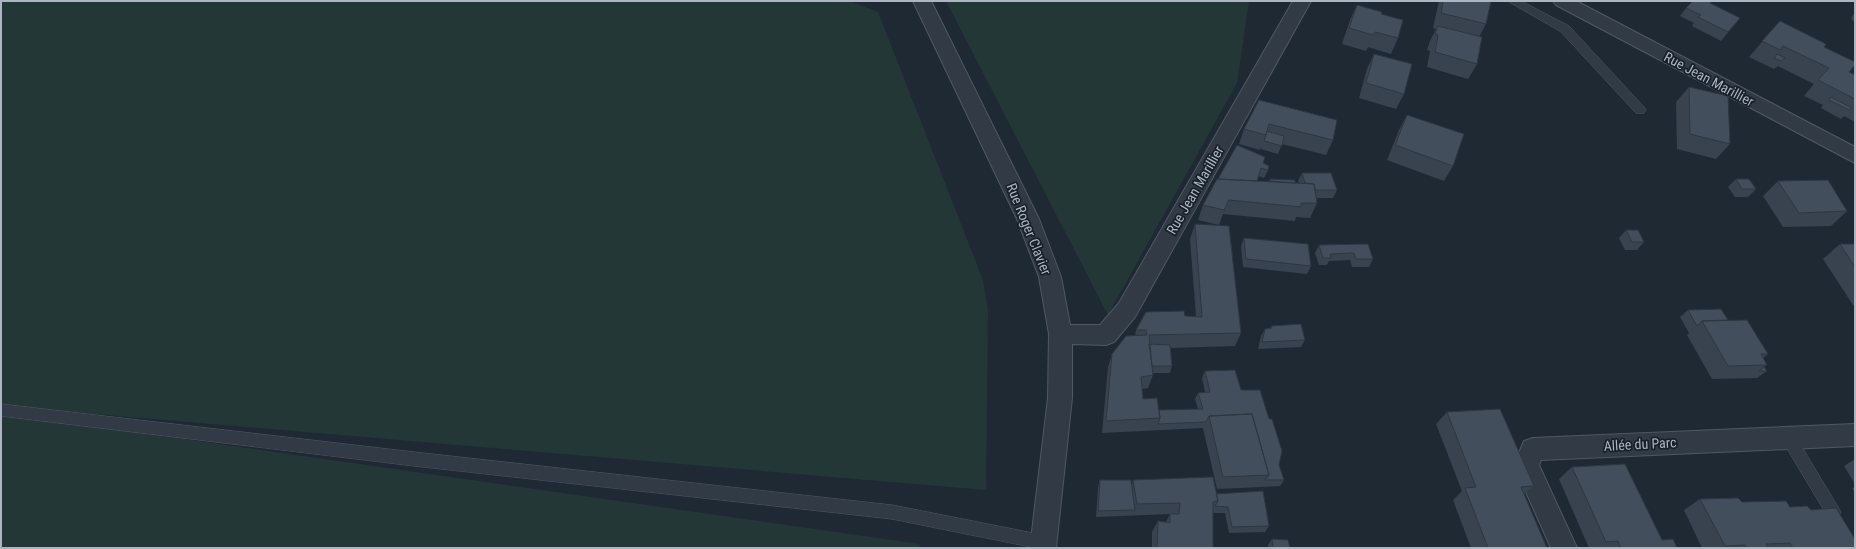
<svg xmlns="http://www.w3.org/2000/svg" width="1856" height="549" font-family="'Roboto Condensed',sans-serif">
  <style>
    .green { fill: #243737 }
    .lines { fill: none; stroke-linecap: round; stroke-linejoin: round }
    .lane-casing { stroke: #505863; stroke-width: 1 }
    .street-casing { stroke: #505863; stroke-width: 2 }
    .lane { fill: #323b45; fill-rule: evenodd }
    .street { fill: #323b45; fill-rule: evenodd }
    .wall { fill: #39434f }
    .shaded-wall { fill: #2e3740 }
    .building { fill: #424e5c; stroke: #2e3740 }
    .labels { text-anchor: middle; dominant-baseline: central; stroke-width: 3.5; stroke-linejoin: round; paint-order: stroke }
    .street-label { font-size: 14px; fill: #acb5c2; stroke: #182029 }
  </style>
  <rect width="100%" height="100%" fill="#1f2934"/>
  <path class="green" d="M1 1H850L878 12 983 280 988 310 986 490 1 406Z
    M946 1H1249L1237 83 1108 315Z
    M1 413 920 544 919 548H1Z"/>
  <g class="lines">
    <g class="lane-casing">
      <path id="lane" d="M1508 1H1521L1569 26 1644 107 1646 110 1644 113H1636L1561 32Z
        M1 404 414 452 892 505 1043 535 1048 537 1051 542 1048 547 1036 548 892 519 414 466 1 416Z
        M1788 430 1793 432 1841 512 1838 517 1833 519 1828 517 1783 442 1781 437 1783 432Z"/>
    </g>
    <g class="street-casing">
      <path id="street" d="M913 1H931L1039 219 1061 277 1070 325H1100L1119 303 1293 1H1311L1135 317 1114 342 1106 345 1072 344V398L1056 548H1030L1048 398 1049 334 1039 277 1017 219Z
        M1553 1H1576L1855 147V163L1556 5Z
        M1855 424V446L1541 460 1539 465 1577 548H1551L1514 465 1524 441 1533 438Z"/>
    </g>
    <use href="#lane" class="lane"/>
    <use href="#street" class="street"/>
  </g>
  <path class="wall" d="M1439 1H1491L1486 24 1479 37 1477 64 1468 79 1427 67 1430 51 1427 50 1430 41 1436 29 1433 28Z
    M1710 4 1740 18 1721 41 1692 26 1694 23 1680 16 1686 8Z
    M1357 5 1381 14 1398 38 1391 54 1368 47 1366 51 1342 44 1350 20Z
    M1855 13V23L1851 18Z
    M1780 21 1824 47 1849 72 1855 75V122L1844 116 1841 119 1821 108 1823 105 1804 96 1814 84 1778 66 1774 69 1749 57Z
    M1374 54 1404 94 1396 109 1359 98 1367 69Z
    M1689 87 1730 144 1716 159 1677 149 1676 102Z
    M1259 100 1333 140 1326 155 1282 144 1278 154 1261 149V147L1260 150 1239 144 1244 129Z
    M1407 115 1453 166 1444 181 1387 160 1399 130Z
    M1263 163 1268 170 1264 178 1258 176 1257 181H1269L1270 179 1299 183 1298 181 1302 173 1337 190 1333 198H1316L1317 203 1310 218 1296 217 1295 221 1223 214 1219 225 1198 220 1203 205 1218 179Z
    M1736 179 1756 189 1748 197H1735L1728 187Z
    M1778 181 1847 211 1831 226 1783 227 1763 196Z
    M1195 224 1241 333 1235 346 1170 348 1172 366 1170 373H1152L1153 375 1148 388 1142 389 1143 399 1159 410 1198 409 1195 399 1198 393 1205 392 1202 378 1205 371 1241 390 1279 465 1284 480 1280 486 1217 489 1203 428 1102 433 1108 367 1112 354 1135 336 1136 330 1185 316H1196L1190 239Z
    M1626 230 1644 242 1637 250H1625L1619 238Z
    M1244 238 1311 266 1307 274 1243 267 1241 246Z
    M1368 244 1373 259 1369 267H1352L1350 260 1329 261 1327 265H1319L1315 253 1319 245Z
    M1840 244H1855V305H1853L1823 259Z
    M1688 310 1728 320 1768 354 1763 358 1767 365 1764 367 1767 371 1757 378 1712 379 1687 335 1689 333 1680 317Z
    M1271 326 1305 340 1301 347 1258 349 1261 336 1265 329 1270 328Z
    M1447 412 1534 486 1524 494 1547 548H1471L1453 500 1462 491 1436 424Z
    M1855 459V484L1844 466Z
    M1572 467 1662 540 1677 548H1589L1559 479Z
    M1100 480 1132 485 1133 480 1216 494 1269 526 1265 532 1229 533 1225 513H1213V548H1152V532L1158 521 1166 522 1170 514 1096 517 1098 487Z
    M1855 487V493L1852 488Z
    M1700 499 1790 507 1811 510 1855 548H1702L1684 510Z
    M1272 539 1290 548H1268V545Z"/>
  <path class="shaded-wall" d="M1229 200 1223 214 1219 225 1224 210Z"/>
  <path class="building" d="M1443 1H1491L1486 24 1441 13Z
    M1693 1H1712L1710 3 1740 18 1728 32 1698 17 1701 15 1686 8Z
    M1357 5 1382 12 1381 14 1403 20 1398 38 1375 32 1373 35 1349 28Z
    M1780 21 1826 44 1824 47 1855 62V65L1849 72 1855 75V99L1818 80 1829 68 1783 46 1780 50 1762 41Z
    M1438 26 1482 37 1477 64 1435 52 1438 35 1435 34Z
    M1374 54 1412 64 1404 94 1366 83Z
    M1777 54 1785 58 1781 61 1774 58Z
    M1689 87 1728 96 1730 144 1690 134Z
    M1831 97 1852 108 1849 110 1829 100Z
    M1259 100 1337 120 1333 140 1269 124 1266 135 1244 129Z
    M1407 115 1464 134 1453 166 1395 145Z
    M1267 131 1284 136 1282 146 1264 141Z
    M1237 145 1265 157 1263 163 1269 166 1268 170 1261 168 1257 181 1218 179Z
    M1302 173H1331L1337 190H1315L1314 184 1305 183Z
    M1217 179 1314 184 1317 203H1301V207L1229 200 1224 210 1203 205Z
    M1270 179 1295 180V183L1270 181Z
    M1736 179H1749L1756 189H1742Z
    M1828 180 1847 211 1799 213 1778 181Z
    M1195 224 1229 226 1241 333 1149 335 1153 375 1141 377 1143 399 1157 398 1160 418 1106 421 1112 354 1126 336 1147 335 1146 330H1136L1146 312 1184 311 1185 316 1202 317Z
    M1626 230H1638L1644 242H1632Z
    M1244 238 1308 244 1311 266 1246 259Z
    M1368 244 1373 259H1356L1354 253 1330 254 1331 258H1323L1319 245Z
    M1840 244H1855V267Z
    M1721 309 1728 320 1702 321 1697 326 1688 310Z
    M1747 320 1768 354H1761L1767 365 1728 366 1702 321Z
    M1301 324 1305 340 1262 342 1265 329 1272 328 1271 326Z
    M1149 344 1170 345 1172 366H1152Z
    M1764 367 1767 371H1759Z
    M1235 370 1241 390H1260L1269 419H1272L1282 451 1279 465 1284 480H1265L1269 475 1252 414 1209 416 1206 422 1158 424 1160 418 1159 410 1203 409 1198 393 1210 392 1205 371Z
    M1500 409 1534 486 1521 487 1547 548H1488L1465 488 1476 487 1447 412Z
    M1252 414 1269 475 1223 477 1209 416Z
    M1625 464 1662 540 1673 539 1677 548H1621L1618 541 1606 542 1572 467Z
    M1213 477 1218 501 1213 502V548H1157L1158 521 1170 523V514H1179L1180 503 1137 504 1133 480Z
    M1100 480H1131L1135 510 1098 511Z
    M1263 491 1269 526 1232 527 1228 507 1215 506 1218 501 1216 494Z
    M1738 498 1742 502 1786 501 1790 507 1807 506 1811 510 1836 508 1855 539V548H1793L1790 543 1766 544 1768 548H1747L1745 545 1725 546 1700 499Z
    M1272 539 1288 540 1290 548H1273Z"/>
  <g class="labels">
    <g class="street-label">
      <text transform="translate(1709 79) rotate(28)">Rue Jean Marillier</text>
      <text transform="translate(1195 190) rotate(-60)">Rue Jean Marillier</text>
      <text transform="translate(1029 229) rotate(68)">Rue Roger Clavier</text>
      <text transform="translate(1640 444) rotate(-3)">Allée du Parc</text>
    </g>
  </g>
  <rect width="1856" height="549" fill="none" stroke="#acb5c2" stroke-width="4"/>
</svg>
